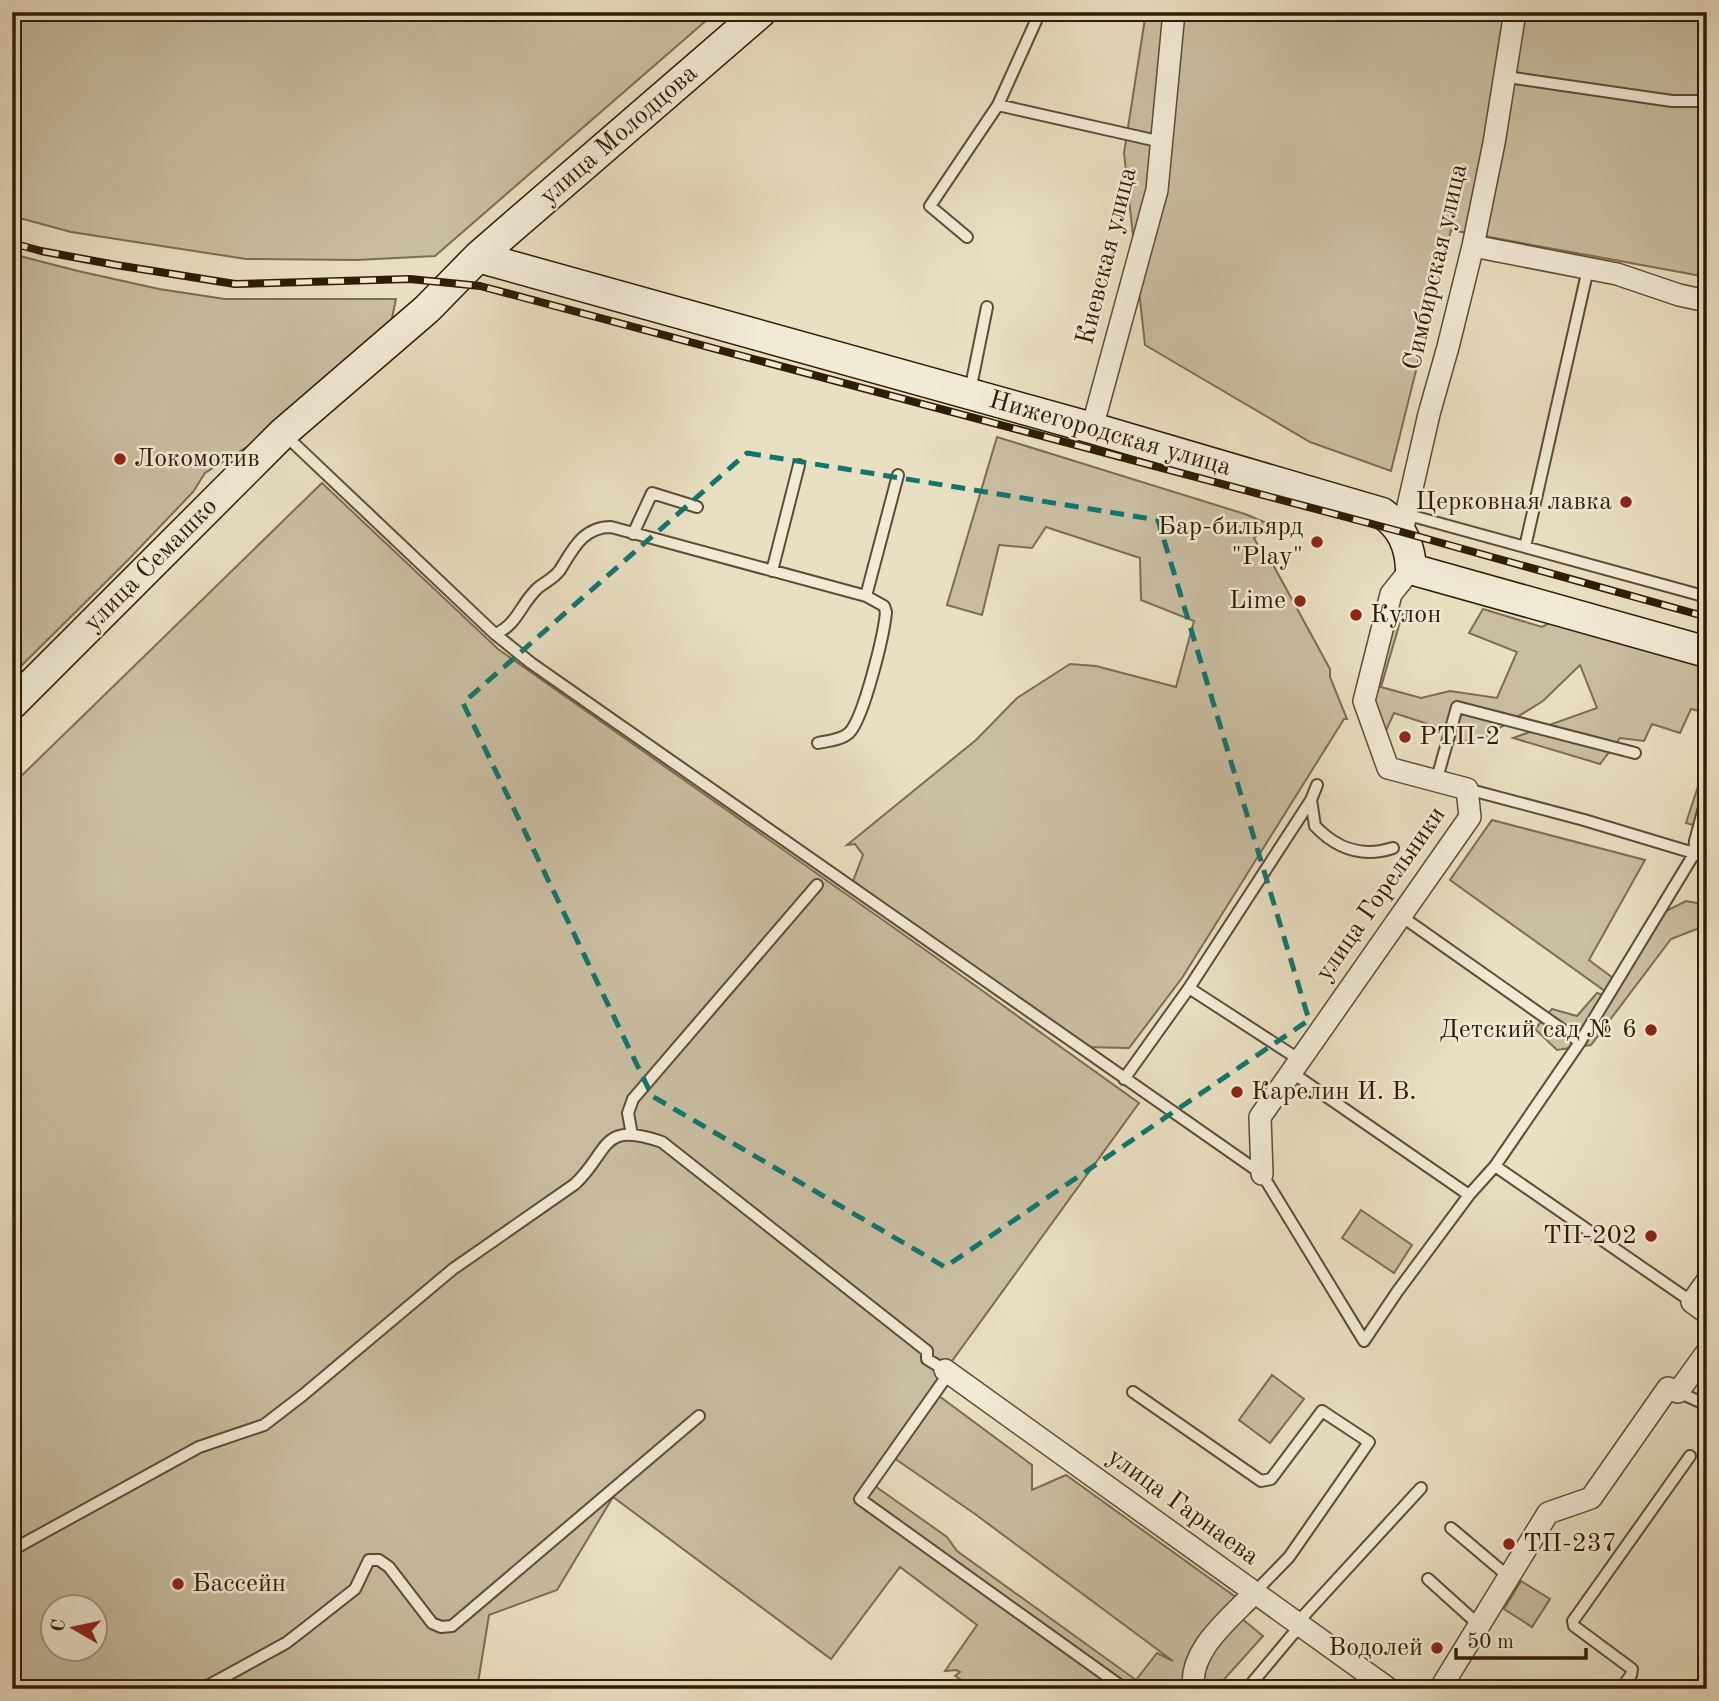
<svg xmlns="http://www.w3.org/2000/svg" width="1719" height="1701" font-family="'Old Standard TT',serif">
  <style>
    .green { fill: #cabea2; stroke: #7d6d52; stroke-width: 2; fill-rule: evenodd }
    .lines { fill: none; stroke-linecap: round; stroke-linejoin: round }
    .lane-casing { stroke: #5e4d33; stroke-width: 14 }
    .street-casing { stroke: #5e4d33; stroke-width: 24 }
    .secondary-casing { stroke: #301c03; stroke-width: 33 }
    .lane { stroke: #f1ead7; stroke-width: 10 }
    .street { stroke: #f1ead7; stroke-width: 21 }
    .secondary { stroke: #f1ead7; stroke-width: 30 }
    .rail-casing { stroke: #301c03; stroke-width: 8 }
    .rail { stroke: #f1ead7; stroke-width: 5; stroke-dasharray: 16; stroke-linecap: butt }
    .marked { fill: none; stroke: #0f766e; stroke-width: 5; stroke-dasharray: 14 9; stroke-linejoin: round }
    .poi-dot { fill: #8f2418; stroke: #f1ead7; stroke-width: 2.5 }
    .labels { text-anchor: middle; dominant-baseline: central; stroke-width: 5; stroke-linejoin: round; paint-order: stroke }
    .street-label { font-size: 26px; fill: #301c03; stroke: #f1ead7 }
    .poi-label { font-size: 26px; fill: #301c03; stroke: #f1ead7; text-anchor: start }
  </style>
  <rect width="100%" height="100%" fill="#e9dfc2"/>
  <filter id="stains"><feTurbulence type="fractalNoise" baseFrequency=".00286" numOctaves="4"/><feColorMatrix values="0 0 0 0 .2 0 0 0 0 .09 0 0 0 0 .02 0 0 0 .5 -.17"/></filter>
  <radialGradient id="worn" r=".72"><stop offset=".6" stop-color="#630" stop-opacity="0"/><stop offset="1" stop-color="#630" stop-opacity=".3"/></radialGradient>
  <path class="green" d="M12 12H716L435 256 357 260 246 259 71 232 12 216Z
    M1146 12H1707V277L1451 230 1391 471 1310 442 1145 345 1124 153Z
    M12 254 78 271 159 289 225 299H396L391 323 318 383 250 445 205 473 193 492 127 561 12 675Z
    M997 437 1245 514 1271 525 1254 538 1267 562 1271 561 1330 669V677L1347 719H1344L1182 978 1129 1048 1082 1047 853 881 863 855 855 844 847 845 976 740 1017 698 1070 664 1096 666 1176 687 1194 621 1141 600 1140 558 1046 527 1032 548 999 545 982 615 947 605Z
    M322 483 498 649 917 944 1139 1103 931 1390 1032 1465V1490L1066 1475 1237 1598 1229 1608 1263 1636 1218 1686 1220 1689H976L955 1676 960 1672 956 1670 945 1671 977 1625 900 1567 831 1659 613 1497 557 1590 489 1615 477 1689H12V785ZM894 1458 975 1514 1173 1661 1157 1653 1136 1680 957 1551 947 1537 875 1486ZM52 1606H94V1648H52Z
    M1394 602 1403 612 1381 687 1421 698 1450 691 1497 698 1517 652 1469 633 1483 609 1542 627 1557 619 1707 662V713L1691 709 1680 733 1652 724 1644 741 1620 738 1600 764 1513 738 1597 708 1580 665 1543 701 1485 737 1450 745 1459 724 1434 726 1394 713 1384 735 1371 700Z
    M1707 759V829L1686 823Z
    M1492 820 1645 860 1589 960 1617 981 1609 994 1450 880Z
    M1686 901 1707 905V925L1671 939 1591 1045 1557 1050 1535 1029 1552 1009 1577 1016 1597 993 1610 997 1664 912Z
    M1361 1210 1412 1245 1394 1273 1342 1238Z
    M1272 1375 1304 1399 1270 1443 1239 1420Z
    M1521 1581 1550 1599 1532 1627 1504 1609Z"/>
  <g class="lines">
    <g class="lane-casing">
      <path id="lane" d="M1514 78 1672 101H1707
        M998 105 1040 12
        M967 237 930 206 998 105 1162 142
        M970 391 987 307
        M285 435 495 634 531 663 1262 1174 1364 1341 1397 1292 1469 1195 1495 1166 1580 1042 1694 854 1695 841 1707 796
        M1405 514 1707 597
        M633 534 652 493 697 507
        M1525 547 1588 269
        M772 571 799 465
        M866 596 898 475
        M495 634C518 625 521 602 539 587 547 581 554 578 560 570 573 549 583 527 611 527L866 596 884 606 886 612C884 634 864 718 849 733 841 740 828 741 818 743
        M1436 782 1457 707 1635 753
        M1467 789 1584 820 1707 857
        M1311 800 1315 826C1337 849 1362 858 1393 848
        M1401 916 1580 1042
        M1300 1060 1189 988 1311 800 1317 785
        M1291 1072 1469 1195
        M1124 1079 1189 988
        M632 1135 628 1113 633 1099 817 885
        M1495 1166 1692 1302
        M949 1373 860 1499 1125 1689
        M1133 1392 1261 1481 1271 1479 1322 1411 1369 1442 1289 1557 1255 1592
        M1678 1392 1707 1405
        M1451 1528 1509 1577
        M12 1550 199 1447 264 1425 303 1395 453 1269 575 1184C610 1151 600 1120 662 1142L927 1351V1359L945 1370
        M1428 1579 1479 1625
        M1297 1623 1421 1488
        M202 1689 286 1643 308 1626 355 1589 369 1560H379L389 1567 432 1623 441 1627 452 1626 699 1416
        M1247 1689 1293 1634 1303 1627
        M1621 1689 1631 1675 1632 1669 1574 1626 1573 1621 1690 1456"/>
    </g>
    <g class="street-casing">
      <path id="street" d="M1473 246 1617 274 1679 295 1707 301
        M1092 428 1157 190 1174 12
        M1402 532 1429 414 1448 347 1473 246 1494 143 1515 12
        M1262 1174 1260 1117 1470 817 1467 789 1388 768 1364 701 1391 594 1411 569
        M1707 1281 1692 1302 1707 1313
        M945 1370 1389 1689
        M1194 1689C1187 1651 1231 1618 1255 1592
        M1440 1689 1548 1513 1591 1498 1668 1388 1678 1392 1707 1352"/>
    </g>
    <g class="secondary-casing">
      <path id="secondary" d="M478 257 1092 428 1382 513C1402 527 1410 545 1411 569L1707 652
        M12 704 283 433 427 309 479 256 761 12"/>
    </g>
    <use href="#lane" class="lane"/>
    <use href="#street" class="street"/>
    <use href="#secondary" class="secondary"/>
    <g class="rail-casing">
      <path id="rail" d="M12 243 41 251 116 265 235 284 410 279 480 286 1402 532 1707 617"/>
    </g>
    <use href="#rail" class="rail"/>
  </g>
  <path class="marked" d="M747 453 1158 520 1309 1020 945 1267 652 1096 463 703Z"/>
  <g class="poi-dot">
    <circle cx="120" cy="459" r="7"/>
    <circle cx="1626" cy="502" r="7"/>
    <circle cx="1317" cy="542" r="7"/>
    <circle cx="1300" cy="601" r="7"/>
    <circle cx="1356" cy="615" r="7"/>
    <circle cx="1405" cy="737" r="7"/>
    <circle cx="1651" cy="1030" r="7"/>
    <circle cx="1237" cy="1092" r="7"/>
    <circle cx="1651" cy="1236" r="7"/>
    <circle cx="1509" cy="1544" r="7"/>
    <circle cx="178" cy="1584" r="7"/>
    <circle cx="1437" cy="1648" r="7"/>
  </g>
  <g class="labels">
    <g class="street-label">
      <text transform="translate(619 135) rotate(-41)">улица Молодцова</text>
      <text transform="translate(1107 256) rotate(-76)">Киевская улица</text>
      <text transform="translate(1436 267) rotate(-77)">Симбирская улица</text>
      <text transform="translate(1110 434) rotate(16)">Нижегородская улица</text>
      <text transform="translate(151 565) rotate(-45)">улица Семашко</text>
      <text transform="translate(1381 894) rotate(-55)">улица Горельники</text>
      <text transform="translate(1183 1507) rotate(36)">улица Гарнаева</text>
    </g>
    <g class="poi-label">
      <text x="134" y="459">Локомотив</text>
      <text x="1612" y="502" text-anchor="end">Церковная лавка</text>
      <text x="1303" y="527" text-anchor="end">Бар-бильярд<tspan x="1303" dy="30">"Play"</tspan></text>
      <text x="1286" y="601" text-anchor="end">Lime</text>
      <text x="1370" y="615">Кулон</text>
      <text x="1419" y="737">РТП-2</text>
      <text x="1637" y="1030" text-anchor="end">Детский сад № 6</text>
      <text x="1251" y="1092">Карелин И. В.</text>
      <text x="1637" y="1236" text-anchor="end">ТП-202</text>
      <text x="1523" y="1544">ТП-237</text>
      <text x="192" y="1584">Бассейн</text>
      <text x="1423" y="1648" text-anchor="end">Водолей</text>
    </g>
  </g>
  <rect width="1719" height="1701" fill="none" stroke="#e9dfc2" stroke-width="42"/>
  <rect x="14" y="14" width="1691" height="1673" fill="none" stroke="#301c03" stroke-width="3.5"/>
  <rect x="21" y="21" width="1677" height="1659" fill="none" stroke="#301c03" stroke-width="2"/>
  <g transform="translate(74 1628) rotate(279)"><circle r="33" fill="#f1ead7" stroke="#a49882" stroke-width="2"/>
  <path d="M0-5L12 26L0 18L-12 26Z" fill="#8f2418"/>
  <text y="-10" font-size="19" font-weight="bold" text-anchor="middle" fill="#301c03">С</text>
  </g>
  <path d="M1456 1648v10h130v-10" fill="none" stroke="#301c03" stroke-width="3.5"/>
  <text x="1467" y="1648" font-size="21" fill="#301c03" stroke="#f1ead7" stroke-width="5" paint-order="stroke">50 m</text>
  <rect width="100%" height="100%" filter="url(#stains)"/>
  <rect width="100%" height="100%" fill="url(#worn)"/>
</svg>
